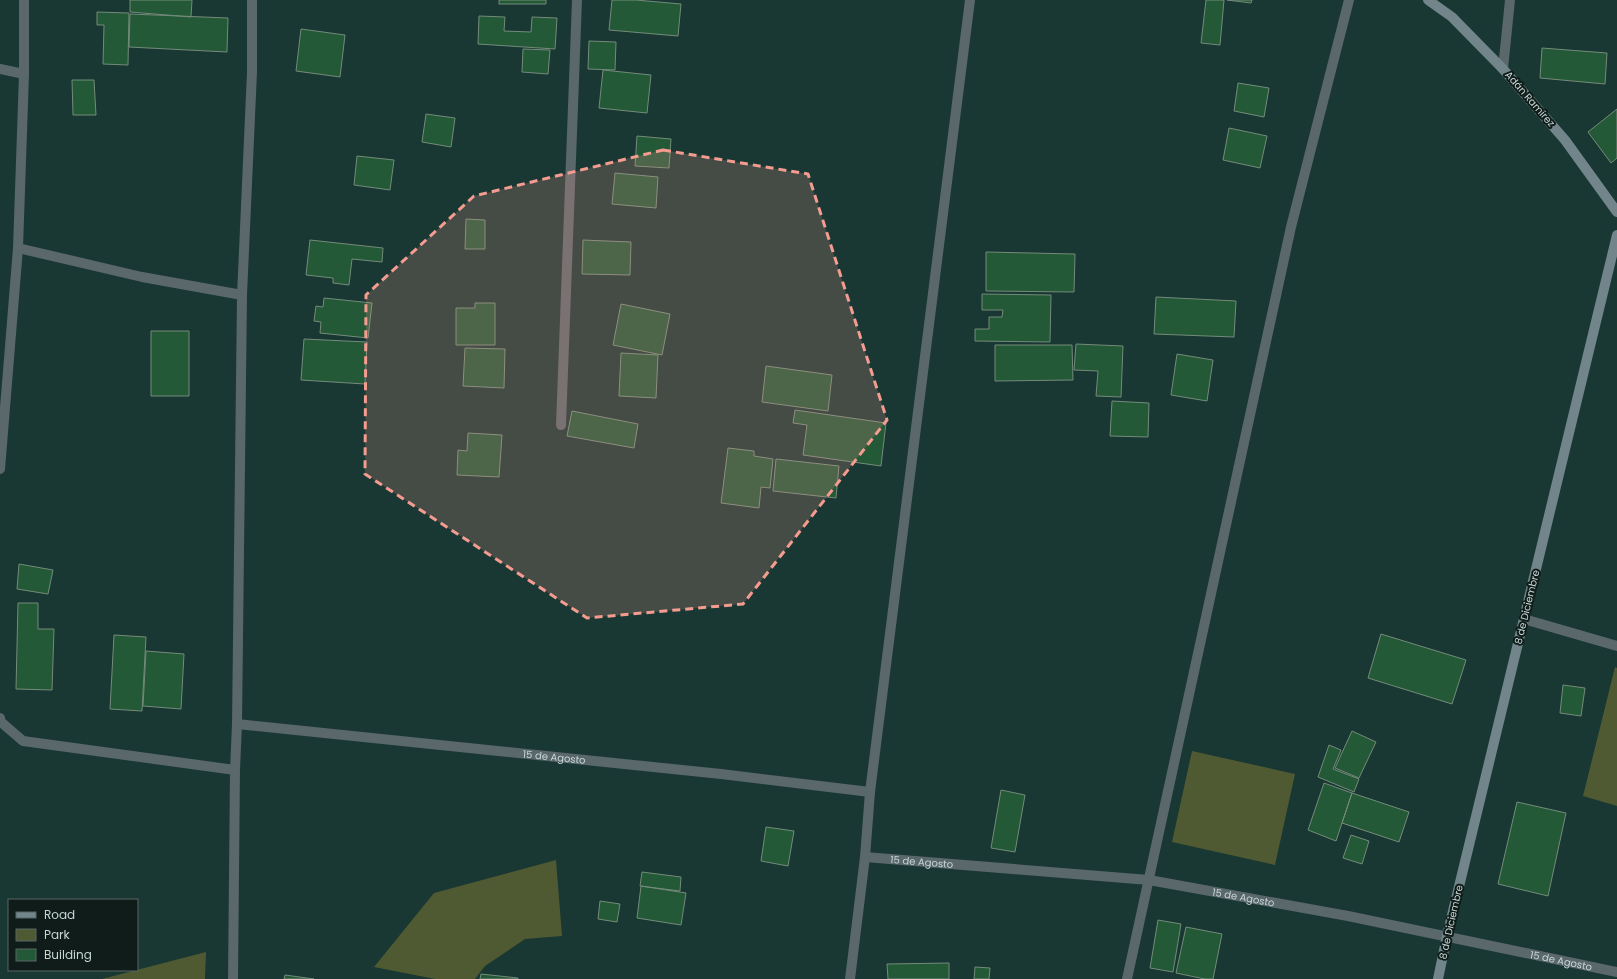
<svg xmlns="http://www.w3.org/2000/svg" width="1617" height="979" font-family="Poppins,sans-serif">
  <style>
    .green { fill: #4f5a33 }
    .building { fill: #245937; stroke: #748b7a }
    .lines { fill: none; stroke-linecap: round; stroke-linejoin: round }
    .lane { stroke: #5a676b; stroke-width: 10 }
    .street { stroke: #5a676b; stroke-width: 10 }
    .secondary { stroke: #71858b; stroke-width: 10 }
    .marked { fill: #f59c90; fill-opacity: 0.2; stroke: #f59c90; stroke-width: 3; stroke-dasharray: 8 5; stroke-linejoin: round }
    .labels { text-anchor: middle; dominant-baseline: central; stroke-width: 4; stroke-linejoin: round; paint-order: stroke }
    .street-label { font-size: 10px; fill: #c6d7d4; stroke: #0f1c1a }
  </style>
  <rect width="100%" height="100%" fill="#193733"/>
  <path class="green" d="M1615 667 1617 668V806L1583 796Z
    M1192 751 1295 774 1275 865 1172 842Z
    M556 860 562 936 525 939 485 966 475 979H435L374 967 434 893Z
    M206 952 205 979H102Z"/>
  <path class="building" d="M130 0H192L191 17 130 12Z
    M499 0H546V4H499Z
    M612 0H636L681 4 678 36 609 30Z
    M1206 0H1224L1220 45 1201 43Z
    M1227 0H1252L1251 3Z
    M97 12 129 13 128 65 103 64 104 25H97Z
    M130 14 228 18 227 52 129 47Z
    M479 16 505 17 504 31 531 32 532 17 557 18 555 49 478 44Z
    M301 29 345 35 340 77 296 71Z
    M589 41 616 42 615 70 588 69Z
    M1542 48 1607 53 1605 84 1540 78Z
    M523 49 550 50 548 74 522 72Z
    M603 70 651 75 647 113 599 108Z
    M72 80H94L96 115H73Z
    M1238 83 1269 88 1264 117 1234 111Z
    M1617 109V158L1611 163 1588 132Z
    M426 114 455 118 451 147 422 142Z
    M1229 128 1267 136 1260 168 1223 160Z
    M637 136 671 139 669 168 635 166Z
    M357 156 394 160 390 190 354 185Z
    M615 173 658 177 656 208 612 204Z
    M466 219 485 220V249H465Z
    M310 240 383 248 382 262 352 259 349 285 333 283V278L306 275Z
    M583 240 631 242 630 275 582 274Z
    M986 252 1075 254 1074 292 986 291Z
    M982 294 1051 295 1050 342 975 341V329H989V317H1002L1003 310H982Z
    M1156 297 1236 301 1234 337 1154 334Z
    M324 298 372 303 368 338 320 333 321 322 314 321 316 306 323 307Z
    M475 303H495V345H456V308H475Z
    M621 304 670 314 662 355 613 345Z
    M151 331H189V396H151Z
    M304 339 367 342 365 384 301 380Z
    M1076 344 1123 346 1121 397 1096 396 1098 371 1074 370Z
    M995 345H1072L1073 380 995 381Z
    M465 348 505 349 504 388 463 386Z
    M621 353 658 355 656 398 619 396Z
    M1177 354 1213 360 1207 401 1171 395Z
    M766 366 832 375 828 411 762 402Z
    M1112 401 1149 403 1148 437 1110 436Z
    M795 410 886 423 881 466 803 455 807 425 793 423Z
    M572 411 638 424 634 448 567 436Z
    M468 433 502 435 499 477 457 475 458 450 467 451Z
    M728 448 754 451V456L773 459 770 488 761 487 759 508 721 503Z
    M776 459 839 466 836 498 773 491Z
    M19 564 53 570 48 594 17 589Z
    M18 603H38V629H54L52 690 16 689Z
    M1381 634 1466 660 1452 704 1368 678Z
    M114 635 146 637 142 711 110 709Z
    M146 651 184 654 181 709 143 706Z
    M1563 685 1585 688 1581 716 1560 713Z
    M1352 731 1376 742 1359 778 1335 768Z
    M1329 745 1341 750 1333 769 1359 779 1354 792 1318 777Z
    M1324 783 1352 793 1336 841 1308 830Z
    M1001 790 1025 795 1015 852 991 848Z
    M1352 793 1409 812 1399 842 1342 823Z
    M1517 802 1566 813 1548 896 1498 884Z
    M766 827 794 831 788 866 761 861Z
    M1351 835 1369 841 1362 864 1343 858Z
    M642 872 681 877 680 891 640 886Z
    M641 886 686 893 681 925 637 918Z
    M600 901 620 904 617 922 598 919Z
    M1158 920 1181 924 1173 972 1150 968Z
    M1186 927 1222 934 1213 979H1205L1176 973Z
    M949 963V979H888L887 964Z
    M975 967 990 968 989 979H974Z
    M481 974 518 978V979H480Z
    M285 975 314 979H284Z"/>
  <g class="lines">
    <path class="lane" d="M18 248 142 277 242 295
      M1524 619 1617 646"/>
    <g class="street">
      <path d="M0 69 24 74"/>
      <path d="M1503 69 1510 0"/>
      <path d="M561 425 577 0"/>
      <path d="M0 469 18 248 24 74V0"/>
      <path d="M0 718 1 722 23 741 235 770"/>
      <path id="s1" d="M237 724 721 774 870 792"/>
      <path id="s2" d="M865 857 1149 880 1348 916 1617 972"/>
      <path d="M233 979 235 770 237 724 242 295 252 72V0"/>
      <path d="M850 979 865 857 870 792 970 0"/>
      <path d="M1127 979 1291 227 1349 0"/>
    </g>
    <path class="secondary" d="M1428 0 1452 17 1503 69 1565 140 1617 212
      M1438 979 1447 936 1617 235"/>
  </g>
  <path class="marked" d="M663 150 808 174 887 420 743 604 587 618 365 474 366 295 474 196Z"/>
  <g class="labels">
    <g class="street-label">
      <text transform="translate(1530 99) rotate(49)">Adán Ramírez</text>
      <text transform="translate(1527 607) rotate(-76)">8 de Diciembre</text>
      <text stroke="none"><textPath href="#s1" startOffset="319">15 de Agosto</textPath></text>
      <text stroke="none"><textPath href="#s2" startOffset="57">15 de Agosto</textPath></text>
      <text stroke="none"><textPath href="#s2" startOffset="381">15 de Agosto</textPath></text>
      <text transform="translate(1451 922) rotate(-77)">8 de Diciembre</text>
      <text stroke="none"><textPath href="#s2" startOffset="705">15 de Agosto</textPath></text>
    </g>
  </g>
  <rect x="8" y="899" width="130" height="72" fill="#0f1c1a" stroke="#586764"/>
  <rect x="16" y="912" width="20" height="6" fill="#71858b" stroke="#586764"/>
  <text x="44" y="919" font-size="12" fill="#c6d7d4">Road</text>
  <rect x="16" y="929" width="20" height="12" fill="#4f5a33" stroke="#586764"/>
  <text x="44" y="939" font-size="12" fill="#c6d7d4">Park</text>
  <rect x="16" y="949" width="20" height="12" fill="#245937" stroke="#586764"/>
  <text x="44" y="959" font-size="12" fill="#c6d7d4">Building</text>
</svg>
